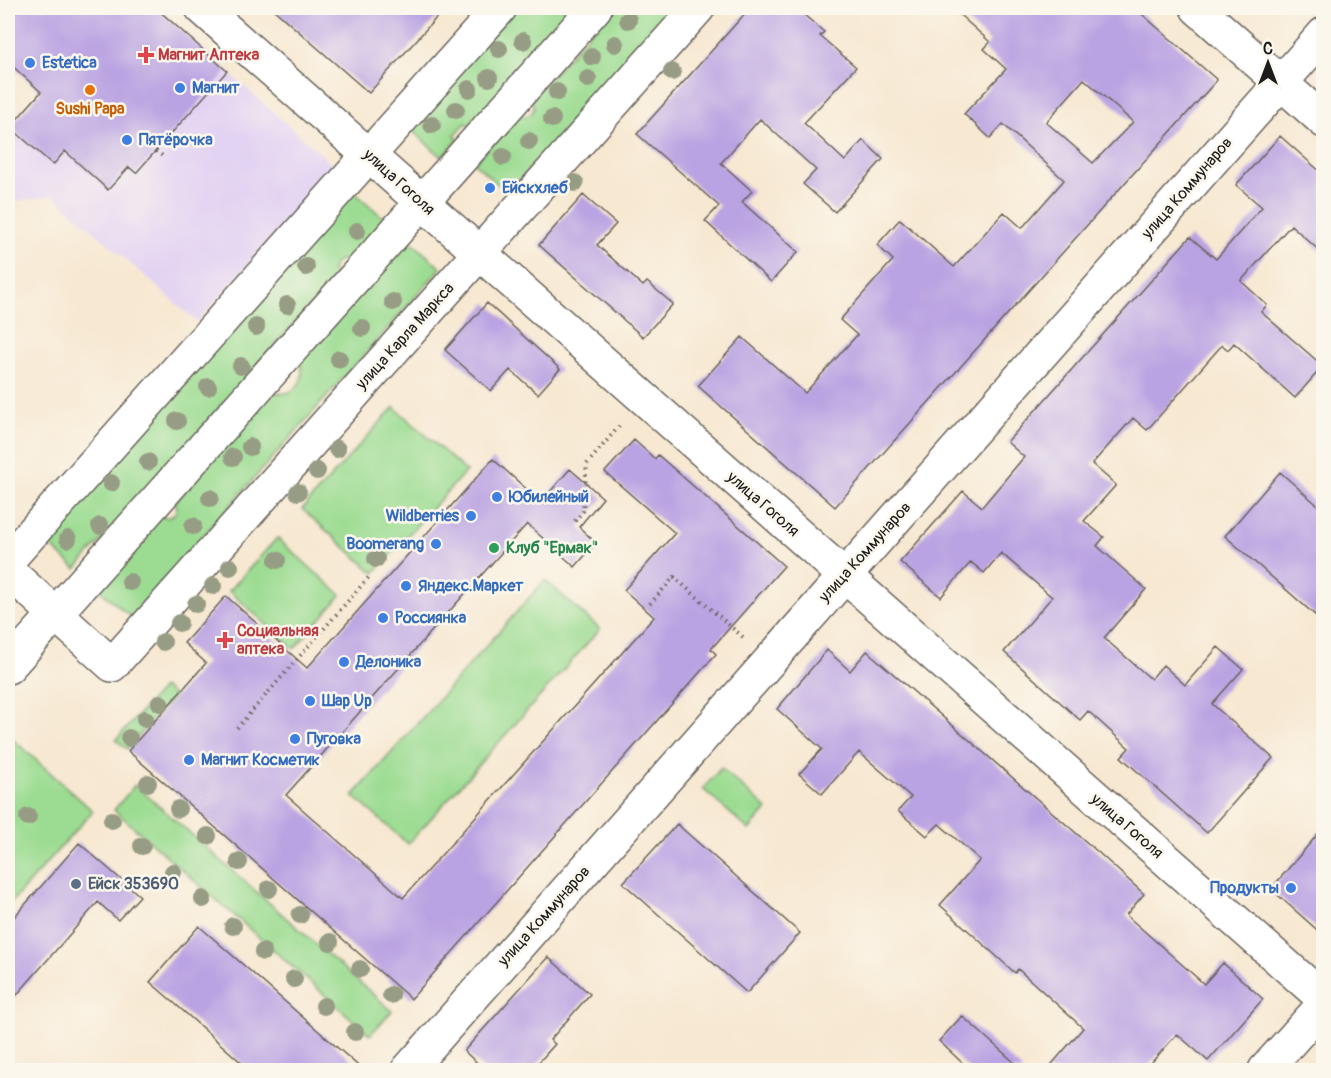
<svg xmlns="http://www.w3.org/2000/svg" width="1331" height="1078" font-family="Pangolin,sans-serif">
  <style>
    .built { fill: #e3d3f3 }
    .green { fill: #9cdc92; stroke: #5c7c57; stroke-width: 1.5 }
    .building { fill: #baa3e2; fill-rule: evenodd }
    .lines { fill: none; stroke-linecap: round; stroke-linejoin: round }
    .street-casing { stroke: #69635b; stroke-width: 36 }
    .secondary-casing { stroke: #69635b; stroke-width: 36 }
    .path { stroke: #69635b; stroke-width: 4; stroke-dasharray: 1.5 4.5; stroke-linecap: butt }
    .street { stroke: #fff; stroke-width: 33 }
    .secondary { stroke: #fff; stroke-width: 33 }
    .tree { fill: #979d84 }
    .health-dot { fill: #e0444e; stroke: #fbf7ec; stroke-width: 2 }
    .shop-dot { fill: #3f7fe0; stroke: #fbf7ec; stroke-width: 2 }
    .food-dot { fill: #e8710a; stroke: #fbf7ec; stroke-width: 2 }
    .leisure-dot { fill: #2e9e5b; stroke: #fbf7ec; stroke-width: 2 }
    .service-dot { fill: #5c6f8a; stroke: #fbf7ec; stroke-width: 2 }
    .labels { text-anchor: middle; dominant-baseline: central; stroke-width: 5; stroke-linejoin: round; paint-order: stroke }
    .health-label { font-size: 16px; font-weight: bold; fill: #be3a42; stroke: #fbf7ec; text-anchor: start }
    .shop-label { font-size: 16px; font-weight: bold; fill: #366cbe; stroke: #fbf7ec; text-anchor: start }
    .food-label { font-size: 16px; font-weight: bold; fill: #c56008; stroke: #fbf7ec }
    .street-label { font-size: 16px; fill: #1c1c1c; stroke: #fbf7ec }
    .leisure-label { font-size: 16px; font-weight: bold; fill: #27864d; stroke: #fbf7ec; text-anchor: start }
    .service-label { font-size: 16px; font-weight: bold; fill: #4e5e75; stroke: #fbf7ec; text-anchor: start }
  </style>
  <rect width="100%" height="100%" fill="#fbf7ec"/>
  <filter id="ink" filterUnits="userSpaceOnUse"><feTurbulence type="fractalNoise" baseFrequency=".0167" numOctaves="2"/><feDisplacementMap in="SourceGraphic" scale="12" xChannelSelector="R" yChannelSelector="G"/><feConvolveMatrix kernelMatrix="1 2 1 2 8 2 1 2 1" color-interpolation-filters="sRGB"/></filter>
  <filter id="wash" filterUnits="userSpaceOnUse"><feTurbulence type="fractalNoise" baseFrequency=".008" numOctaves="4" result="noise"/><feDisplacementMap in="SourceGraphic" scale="24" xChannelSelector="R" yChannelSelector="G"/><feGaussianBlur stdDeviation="1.35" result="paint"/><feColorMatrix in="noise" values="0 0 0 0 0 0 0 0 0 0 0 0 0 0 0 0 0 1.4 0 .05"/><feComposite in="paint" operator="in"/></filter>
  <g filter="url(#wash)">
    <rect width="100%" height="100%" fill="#f7e8d1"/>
    <path class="built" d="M8 8H156L335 167 197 322 54 196 9 202 8 201V130L41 92 8 62Z"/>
    <path class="green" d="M516 8H567L570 14 470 126 466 123 455 135 459 139 442 157 409 128Z
      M612 8H673L508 193 474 163 520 115C527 117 533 114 534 107L531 99Z
      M353 191 386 220 349 262 340 260 335 263 332 271 336 277 76 569 43 539Z
      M407 238 441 268 131 617 96 587 160 515 168 518 175 513 177 508 175 502 273 392C293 398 307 382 300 363Z
      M394 407 466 471 374 573 302 509Z
      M277 538 341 595 294 649 229 591Z
      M545 580 600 629 408 844 353 796Z
      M163 687 174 696 127 749 116 740Z
      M8 735 93 811 8 906Z
      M721 768 767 809 749 830 703 789Z
      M135 785 392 1011 370 1035 114 810Z"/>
    <g id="blocks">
      <path class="building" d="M8 8H156L227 71 136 173 129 167 108 190 65 151 53 165 10 127 41 92 8 62Z
        M272 8H445L369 93Z
        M750 8H796L824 32 820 36 856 67 804 123 845 161 863 140 883 159 835 212 803 184 816 170 760 119 721 163 752 191 742 202 798 252 771 282 705 221 719 206 637 134Z
        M952 8H1135L1217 80 835 507 698 386 742 337 805 393 857 335 840 320 893 260 877 245 900 219 954 267 1004 212 1022 228 1064 180 1003 124 990 138 964 114 1006 69 984 49 990 42ZM1084 79 1133 122 1093 163 1046 122Z
        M1280 136 1323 174V254L1291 225 1241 281 1267 305 1261 312 1323 366 1295 398 1234 343 1228 350 1222 345 1147 430 1133 418 1092 464 1116 485 1084 521 1104 537 1097 546 1146 589 1104 638 1151 679 1163 665 1185 685 1218 647 1243 669 1212 704 1273 758 1207 833 1121 757 1129 748 1088 711 1080 720 1004 652 1052 597 1001 553 984 573 971 562 941 597 900 562 963 491 982 507 1024 457 1007 442 1190 237 1216 259 1262 207 1236 185Z
        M583 195 616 224 597 245 643 286 647 282 673 304 643 337 539 245Z
        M487 303 560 369 538 394 510 370 491 391 445 350Z
        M634 440 655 459 658 455 784 566 711 649 716 654 411 999 128 751 206 663 184 643 226 596 307 668 493 459 541 502 570 469 603 498 579 527 596 543 575 567 527 524 286 795 403 898 654 617 624 590 675 533 605 472Z
        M1280 472 1323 510V622L1225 536Z
        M827 650 850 671 867 651 1099 853 1144 894 1126 915 1204 984 1223 963 1263 999 1208 1061 1177 1034 1144 1071H1046L1083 1028 1018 969 1015 973 940 905 980 860 939 824 927 836 898 811 911 797 859 752 822 794 799 774 822 749 777 709Z
        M677 824 800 933 747 993 623 883Z
        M1323 828V935L1271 889Z
        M79 843 140 896 118 920 98 902 8 1005V924Z
        M199 926 364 1071H251L172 1001 150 982Z
        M548 957 590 994 550 1040 555 1044 531 1071H486L464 1051Z
        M962 1016 1024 1071H971L939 1041Z"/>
    </g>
  </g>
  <g filter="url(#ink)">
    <use href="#blocks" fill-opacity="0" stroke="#69635b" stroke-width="1.5"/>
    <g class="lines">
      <g class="street-casing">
        <path id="street" d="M1197 8 1324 121
          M8 560 500 8
          M8 571 112 665 698 8
          M8 667 595 8
          M408 1070 1324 34
          M1265 1070 1324 1004"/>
      </g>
      <g class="secondary-casing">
        <path id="secondary" d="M202 8 1324 999"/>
      </g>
      <path class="path" d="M156 151 164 157
        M575 521 583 511 587 464 621 424
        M650 604 674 577 744 638
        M237 728 369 577"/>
      <use href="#street" class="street"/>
      <use href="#secondary" class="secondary"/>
    </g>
    <g class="tree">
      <circle cx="628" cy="20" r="9"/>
      <circle cx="523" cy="41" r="9"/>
      <circle cx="615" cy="44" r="9"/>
      <circle cx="499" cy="49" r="9"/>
      <circle cx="592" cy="57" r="9"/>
      <circle cx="672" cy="72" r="9"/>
      <circle cx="489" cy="78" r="9"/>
      <circle cx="588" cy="79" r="9"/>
      <circle cx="469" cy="89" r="9"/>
      <circle cx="557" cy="92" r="9"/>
      <circle cx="456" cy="110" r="9"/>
      <circle cx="552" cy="119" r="9"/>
      <circle cx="432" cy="125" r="9"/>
      <circle cx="529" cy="141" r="9"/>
      <circle cx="503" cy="157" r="9"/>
      <circle cx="575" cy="183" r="9"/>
      <circle cx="357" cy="231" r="9"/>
      <circle cx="306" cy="267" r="9"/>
      <circle cx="393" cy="302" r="9"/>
      <circle cx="287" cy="305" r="9"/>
      <circle cx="256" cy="327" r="9"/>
      <circle cx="362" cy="328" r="9"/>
      <circle cx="339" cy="359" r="9"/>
      <circle cx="241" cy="366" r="9"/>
      <circle cx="208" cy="387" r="9"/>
      <circle cx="177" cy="421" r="9"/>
      <circle cx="250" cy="447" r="9"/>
      <circle cx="337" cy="449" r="9"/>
      <circle cx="233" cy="457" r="9"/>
      <circle cx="148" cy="462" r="9"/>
      <circle cx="317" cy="471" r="9"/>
      <circle cx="111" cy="483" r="9"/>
      <circle cx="298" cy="492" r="9"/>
      <circle cx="210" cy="498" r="9"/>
      <circle cx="100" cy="526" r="9"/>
      <circle cx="193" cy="526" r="9"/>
      <circle cx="68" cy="539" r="9"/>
      <circle cx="376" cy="559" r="9"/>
      <circle cx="277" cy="560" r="9"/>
      <circle cx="230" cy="567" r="9"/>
      <circle cx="130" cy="582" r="9"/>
      <circle cx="213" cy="586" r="9"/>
      <circle cx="196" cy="604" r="9"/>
      <circle cx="179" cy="623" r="9"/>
      <circle cx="163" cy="642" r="9"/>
      <circle cx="160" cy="703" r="9"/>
      <circle cx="145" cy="719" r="9"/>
      <circle cx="129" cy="738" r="9"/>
      <circle cx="148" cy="783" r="9"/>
      <circle cx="178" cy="809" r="9"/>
      <circle cx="28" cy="817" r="9"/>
      <circle cx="112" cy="820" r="9"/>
      <circle cx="208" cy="836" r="9"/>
      <circle cx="142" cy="846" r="9"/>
      <circle cx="239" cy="862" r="9"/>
      <circle cx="173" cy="872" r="9"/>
      <circle cx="269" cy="889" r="9"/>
      <circle cx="203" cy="899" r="9"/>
      <circle cx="300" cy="915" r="9"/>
      <circle cx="233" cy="926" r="9"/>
      <circle cx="330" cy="942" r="9"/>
      <circle cx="263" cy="952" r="9"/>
      <circle cx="360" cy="969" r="9"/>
      <circle cx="294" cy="979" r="9"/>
      <circle cx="391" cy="995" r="9"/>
      <circle cx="324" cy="1006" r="9"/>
      <circle cx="355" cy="1032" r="9"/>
    </g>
  </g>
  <g class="health-dot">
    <path d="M143 46h6v6h6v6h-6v6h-6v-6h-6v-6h6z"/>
    <path d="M222 631h6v6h6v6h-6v6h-6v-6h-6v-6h6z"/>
  </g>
  <g class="shop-dot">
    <circle cx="30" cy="63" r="6"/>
    <circle cx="180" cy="88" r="6"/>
    <circle cx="127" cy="140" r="6"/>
    <circle cx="490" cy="188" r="6"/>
    <circle cx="497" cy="497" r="6"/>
    <circle cx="471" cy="516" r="6"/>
    <circle cx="436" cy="544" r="6"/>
    <circle cx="406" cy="586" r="6"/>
    <circle cx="383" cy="618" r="6"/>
    <circle cx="344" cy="662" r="6"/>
    <circle cx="310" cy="701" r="6"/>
    <circle cx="295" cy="739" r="6"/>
    <circle cx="189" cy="760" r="6"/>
    <circle cx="1291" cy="888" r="6"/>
  </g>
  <circle class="food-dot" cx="90" cy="90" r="6"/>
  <circle class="leisure-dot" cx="494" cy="548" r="6"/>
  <circle class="service-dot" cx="76" cy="884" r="6"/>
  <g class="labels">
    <g class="health-label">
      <text x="158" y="55">Магнит Аптека</text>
      <text x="237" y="631">Социальная<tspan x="237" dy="18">аптека</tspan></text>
    </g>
    <g class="shop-label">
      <text x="42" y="63">Estetica</text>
      <text x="192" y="88">Магнит</text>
      <text x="139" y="140">Пятёрочка</text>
      <text x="502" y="188">Ейскхлеб</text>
      <text x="509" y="497">Юбилейный</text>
      <text x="459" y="516" text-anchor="end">Wildberries</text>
      <text x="424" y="544" text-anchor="end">Boomerang</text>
      <text x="418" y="586">Яндекс.Маркет</text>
      <text x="395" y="618">Россиянка</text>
      <text x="356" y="662">Делоника</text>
      <text x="322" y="701">Шар Up</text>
      <text x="307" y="739">Пуговка</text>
      <text x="201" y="760">Магнит Косметик</text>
      <text x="1279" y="888" text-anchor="end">Продукты</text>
    </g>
    <g class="food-label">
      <text x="90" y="109">Sushi Papa</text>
    </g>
    <g class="street-label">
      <text transform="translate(399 182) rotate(42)">улица Гоголя</text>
      <text transform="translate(1187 188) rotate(-49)">улица Коммунаров</text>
      <text transform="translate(405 336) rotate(-48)">улица Карла Маркса</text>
      <text transform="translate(763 504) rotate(41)">улица Гоголя</text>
      <text transform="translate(865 552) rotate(-48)">улица Коммунаров</text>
      <text transform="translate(1127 826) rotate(41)">улица Гоголя</text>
      <text transform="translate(544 916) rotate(-48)">улица Коммунаров</text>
    </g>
    <g class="leisure-label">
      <text x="506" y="548">Клуб "Ермак"</text>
    </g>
    <g class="service-label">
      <text x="88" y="884">Ейск 353690</text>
    </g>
  </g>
  <rect width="1331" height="1078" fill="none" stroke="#fbf7ec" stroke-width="30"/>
  <g transform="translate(1268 63)" stroke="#fbf7ec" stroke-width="4.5" paint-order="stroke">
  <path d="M0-4.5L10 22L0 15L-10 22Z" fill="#1c1c1c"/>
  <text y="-9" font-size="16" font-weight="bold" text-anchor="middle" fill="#1c1c1c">С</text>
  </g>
</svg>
